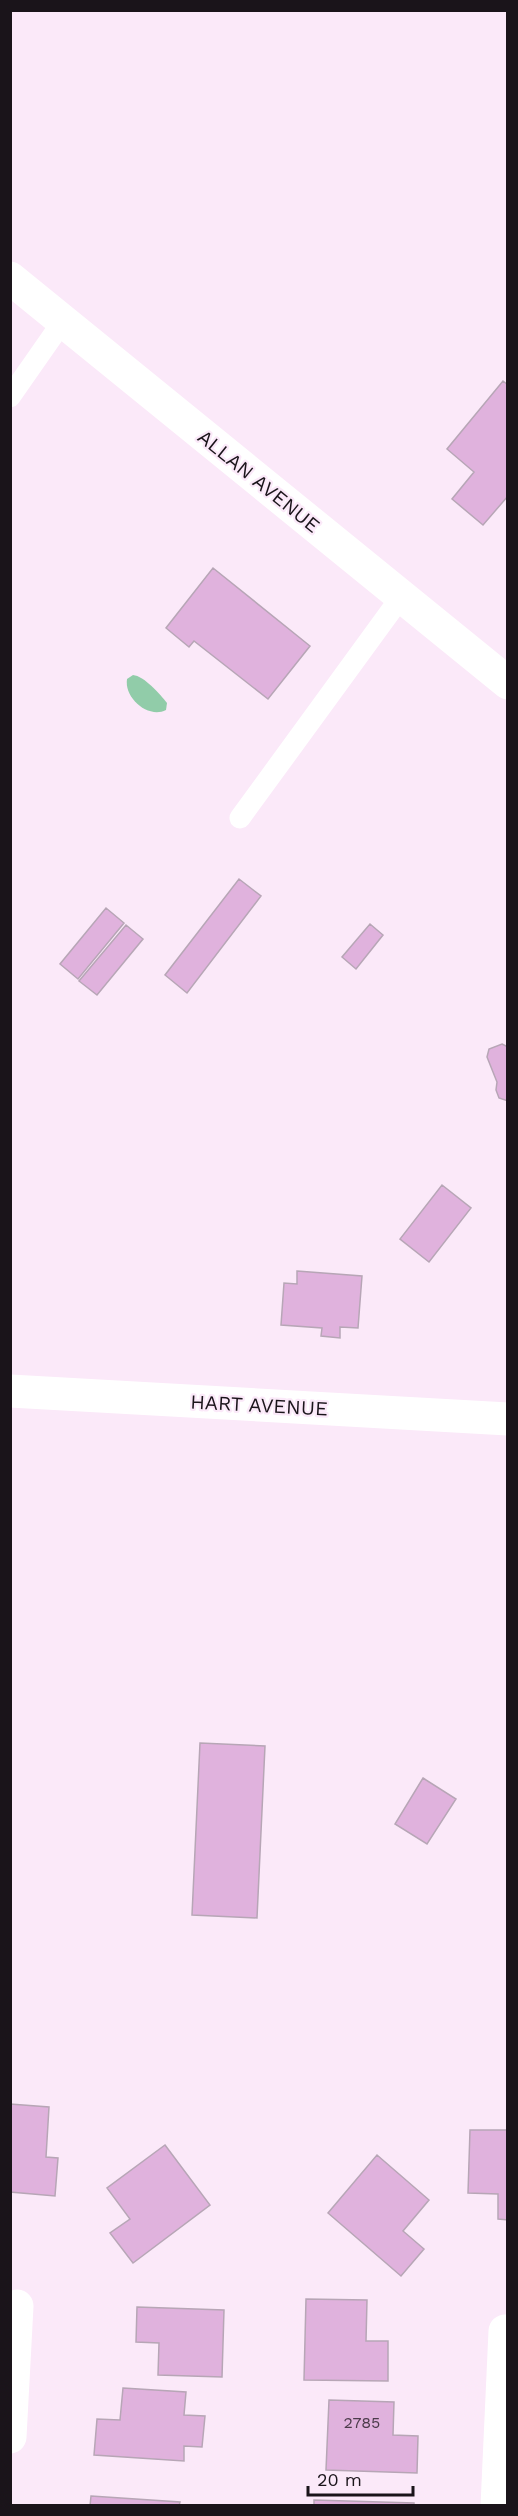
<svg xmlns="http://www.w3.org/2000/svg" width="518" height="2516" font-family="'Work Sans',sans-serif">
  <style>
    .water { fill: #91cca9 }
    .building { fill: #e0b2dd; stroke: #b7a6b6; stroke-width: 1.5 }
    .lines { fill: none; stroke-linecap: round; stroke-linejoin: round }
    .lane { stroke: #fff; stroke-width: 21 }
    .street { stroke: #fff; stroke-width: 33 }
    .labels { text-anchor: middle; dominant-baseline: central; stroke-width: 4.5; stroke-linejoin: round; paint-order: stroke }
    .number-label { font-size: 16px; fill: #4c3c4b }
    .street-label { font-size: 20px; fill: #1a141a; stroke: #fbe9f9 }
  </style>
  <rect width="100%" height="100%" fill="#fbe9f9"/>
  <path class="water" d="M133 675C144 676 160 694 167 703L166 710C148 719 124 698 127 679Z"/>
  <path class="building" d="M503 381 508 385V496L483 525 452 499 474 472 447 449Z
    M213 568 310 646 268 699 194 641 189 647 166 628Z
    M239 879 261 896 187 993 165 975Z
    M106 908 124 923 78 979 60 964Z
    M370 924 383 935 356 969 342 957Z
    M126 925 143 939 97 995 79 981Z
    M502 1044 508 1047V1101L499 1098 496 1090 497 1082 487 1057 489 1049Z
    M442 1185 471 1208 429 1262 400 1239Z
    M297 1271 362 1276 358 1328 340 1327V1338L321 1336 322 1328 281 1325 284 1283 297 1284Z
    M200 1743 265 1746 257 1918 192 1915Z
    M423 1778 456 1799 427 1844 395 1824Z
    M10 2104 49 2107 46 2157 58 2158 55 2196 10 2192Z
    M470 2130H508V2220L498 2219V2194L468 2193Z
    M165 2145 210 2205 133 2263 110 2233 130 2219 107 2188Z
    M377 2155 429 2200 403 2231 424 2249 401 2276 328 2213Z
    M306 2299 367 2300 366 2341H388V2381L304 2380Z
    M137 2307 224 2310 222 2377 158 2375 159 2343 136 2342Z
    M123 2388 186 2392 184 2415 205 2416 202 2447 184 2446V2461L94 2455 97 2419 120 2420Z
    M329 2400 394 2402 393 2435 418 2436 417 2473 326 2470Z
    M91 2496 180 2502 179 2506H90Z
    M314 2500 414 2503V2506H314Z"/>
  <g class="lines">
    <path class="lane" d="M10 397 63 321
      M240 818 401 597"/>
    <path class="street" d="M10 278 508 683
      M10 1391 508 1419
      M10 2437 17 2306
      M497 2506 505 2331"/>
  </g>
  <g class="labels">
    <g class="number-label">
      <text x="362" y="2422">2785</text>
    </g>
    <g class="street-label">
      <text transform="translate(259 481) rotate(39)">ALLAN AVENUE</text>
      <text transform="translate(259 1405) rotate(3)">HART AVENUE</text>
    </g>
  </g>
  <rect width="518" height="2516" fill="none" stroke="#1a141a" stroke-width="24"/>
  <path d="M308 2486v9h105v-9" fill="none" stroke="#1a141a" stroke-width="3"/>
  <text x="317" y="2486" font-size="18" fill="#1a141a" stroke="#fbe9f9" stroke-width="4.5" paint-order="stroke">20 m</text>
</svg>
